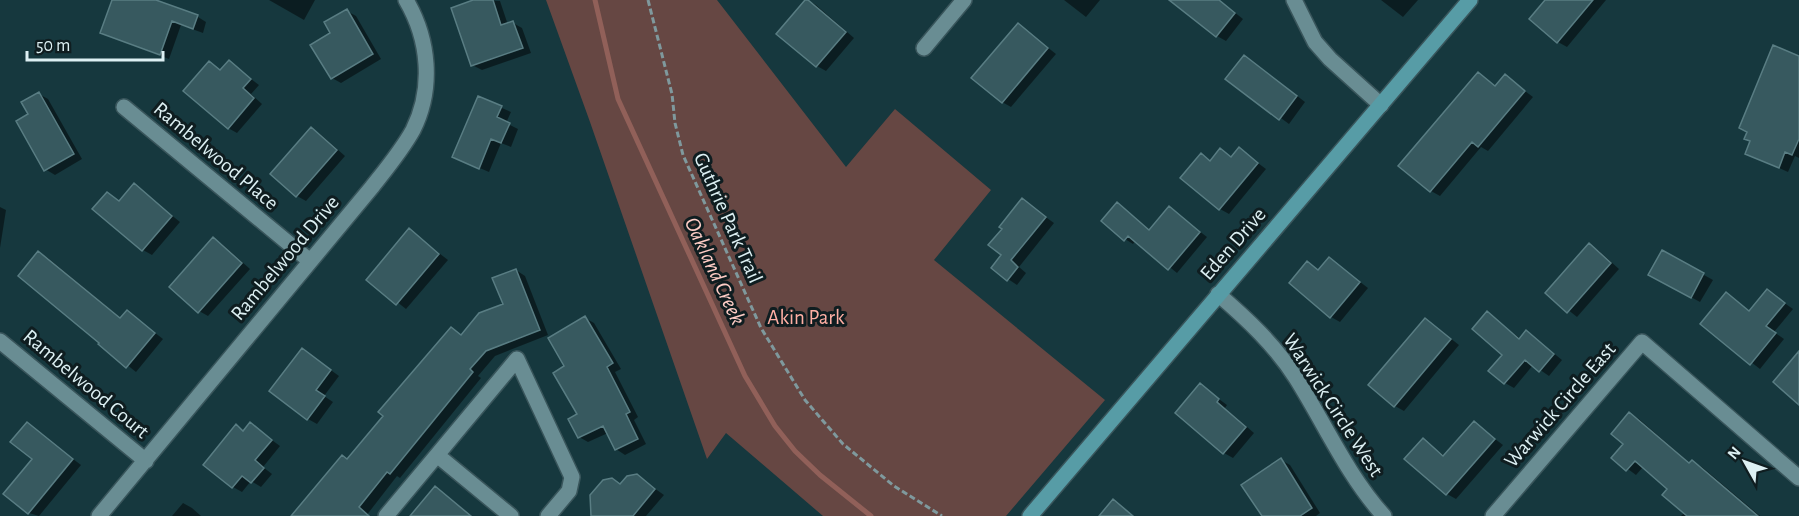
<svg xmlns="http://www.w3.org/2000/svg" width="1799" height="516" font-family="'Alegreya Sans',sans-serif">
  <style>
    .green { fill: #664743 }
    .shadow { fill: #0007 }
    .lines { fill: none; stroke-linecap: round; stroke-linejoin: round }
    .stream { stroke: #916059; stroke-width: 5 }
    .building { fill: #37595f; stroke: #597d83; stroke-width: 1.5 }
    .street-casing { stroke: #39555b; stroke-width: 18 }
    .secondary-casing { stroke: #39555b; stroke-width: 18 }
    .path { stroke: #7f999d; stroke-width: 3; stroke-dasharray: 6 3; stroke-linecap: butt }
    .street { stroke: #698d93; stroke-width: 15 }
    .secondary { stroke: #579ca6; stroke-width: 15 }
    .labels { text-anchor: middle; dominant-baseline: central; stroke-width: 6; stroke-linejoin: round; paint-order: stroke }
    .street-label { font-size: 21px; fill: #ddf0f3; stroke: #0f1d20 }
    .park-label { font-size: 21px; fill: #ffafa4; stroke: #0f1d20 }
    .water-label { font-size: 22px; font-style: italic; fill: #ffcdc6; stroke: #0f1d20 }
  </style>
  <rect width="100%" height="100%" fill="#16383e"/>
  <path class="green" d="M546 0H717L846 167 895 109 991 190 934 260 1105 400 1006 516H823L726 433 707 459 590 122Z"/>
  <path class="shadow" d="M113 0H152L198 17 206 22 203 33 181 25 169 59 111 37 102 32Z
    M269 0H315L304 20Z
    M478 0 500 1 508 25 513 23 522 28 531 53 482 70 472 65Z
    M807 0 816 5 854 38 826 71 817 66Z
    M1064 0H1100L1086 17Z
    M1180 0H1219L1243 19 1226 41 1217 36Z
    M1381 0H1418L1403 17Z
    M1547 0H1606L1567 47 1558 42Z
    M347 11 356 16 381 59 341 83 332 78V34Z
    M1018 24 1056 54 1011 107 1002 102Z
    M1799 58V158L1795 156 1788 172 1747 154Z
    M229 62 259 85 251 94 262 104 237 133 228 128 209 63 222 71Z
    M1253 62 1305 102 1289 124 1228 79Z
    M1479 74 1496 86 1505 76 1533 97 1488 151 1481 147 1440 196 1431 191Z
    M39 94 48 99 82 159 55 175 45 169Z
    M479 98 511 112 506 123 518 129 511 147 501 143 489 172 454 157Z
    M311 129 320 134 345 156 306 201 297 196 272 174Z
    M1239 149 1266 169 1229 214 1220 209 1201 155 1211 161 1221 150 1232 157Z
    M134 185 180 222 152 255 143 250 94 209 107 193 120 202Z
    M1022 200 1054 223 1019 267 1026 273 1017 285 1008 279 1003 255 1004 229Z
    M0 207 6 210 0 248Z
    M1169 208 1207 237 1177 273 1136 240 1133 244 1125 239V209L1150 230Z
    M409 230 448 260 406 309 368 279Z
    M213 239 222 244 250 269 208 316 199 311Z
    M1589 245 1598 250 1619 269 1577 317 1547 293Z
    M1663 252 1713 280 1700 302 1650 275Z
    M39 253 48 258 122 319 128 312 163 339 136 372 101 344Z
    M1330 259 1368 288 1340 322 1331 317 1307 263 1319 271Z
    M516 270 525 276 548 335 495 356 478 376 481 378 400 478 397 476 366 516H293L347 460 385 415 451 329 462 336 505 305Z
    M1767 291 1793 309 1774 332 1784 339 1760 369 1702 324 1726 294 1750 312Z
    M1487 313 1521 339 1526 332 1535 338 1562 360 1549 376 1533 365 1514 388 1505 383 1490 371 1504 355Z
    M585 318 594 323 621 369 615 372 638 417 634 420 646 444 625 455 616 449 608 433 588 442 579 437V415L566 367Z
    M1426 319 1459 345 1404 411 1395 406Z
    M303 350 339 376 324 396 333 402 317 424 308 419Z
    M1200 385 1227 405 1225 408 1254 433 1233 458 1224 453Z
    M1630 414 1639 419 1691 464 1693 462 1702 467 1760 516H1681L1685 512 1669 489 1643 467 1636 475 1613 458 1625 444Z
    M1474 423 1503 445 1456 499 1447 494 1406 459 1423 440 1445 456Z
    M27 424 81 465 39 516 29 513 34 459Z
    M250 424 280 446 263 467 272 474 261 487 251 481 242 492 233 487 236 426 244 431Z
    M1281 460 1290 465 1320 513 1316 516H1264Z
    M637 476 664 495 646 516H592L621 485Z
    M435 488 444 493 472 516H412Z
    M183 503 192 508 201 516H172Z"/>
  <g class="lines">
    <path class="stream" d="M595 0 618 99 745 376 775 426 795 451 820 475 871 516"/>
  </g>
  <path class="building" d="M112 0H156L198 15 193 29 172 21 160 55 100 33Z
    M473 0H493L501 25 513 21 523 48 471 66 451 8Z
    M805 0H808L846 32 816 67 776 34Z
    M1169 0H1219L1235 13 1216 37Z
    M1545 0H1593L1557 43 1529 19Z
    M347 9 373 54 331 79 310 45 330 33 324 22Z
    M1018 23 1048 48 1002 103 971 78Z
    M1773 45 1799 56V139L1792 155 1785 152 1779 168 1745 154 1750 141 1744 139 1747 132 1739 128Z
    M1244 55 1297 96 1279 120 1225 79Z
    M229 60 251 79 243 88 254 98 228 129 183 91 209 61 220 70Z
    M1478 72 1495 86 1505 74 1525 91 1478 147 1472 142 1430 192 1398 166Z
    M39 92 74 154 44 171 16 121 28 114 21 102Z
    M478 96 502 106 497 117 510 123 501 143 491 139 479 169 452 157Z
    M311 127 337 150 296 197 270 174Z
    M1239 147 1258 163 1219 210 1180 178 1201 153 1210 161 1220 148 1231 157Z
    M134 183 172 216 142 251 92 209 107 192 119 201Z
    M1022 198 1046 217 1011 260 1018 267 1007 281 991 268 1001 255 988 245 1002 229 999 227Z
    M1117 202 1149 230 1169 206 1200 232 1168 270 1128 236 1124 241 1101 221Z
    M409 228 439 254 396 305 366 280Z
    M213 237 242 263 198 313 169 287Z
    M1589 243 1611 263 1567 313 1545 293Z
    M1662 250 1704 273 1691 298 1648 275Z
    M38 251 120 318 127 310 155 333 126 368 98 344 99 343 18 276Z
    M1329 257 1360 282 1330 318 1289 283 1307 261 1318 270Z
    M516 269 540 330 486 351 470 369 473 372 390 474 387 472 359 507 369 516H291L342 455 347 459 383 416 378 412 451 327 461 335 479 313 503 304 492 278Z
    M1767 289 1785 303 1766 326 1776 333 1750 365 1700 324 1726 292 1749 311Z
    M1487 311 1519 339 1526 330 1554 354 1539 372 1525 360 1504 384 1488 371 1502 355 1472 329Z
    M585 316 613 363 607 367 630 412 626 414 638 439 615 450 603 426 578 438 568 419 577 414 553 373 564 366 548 338Z
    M1425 318 1451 339 1394 407 1368 385Z
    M302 348 331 370 316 390 325 396 307 420 269 391Z
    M1799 351V405L1773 382Z
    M1200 383 1219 399 1217 402 1246 427 1223 454 1175 413Z
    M1629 412 1689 463 1692 460 1758 516H1687L1662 495 1667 489 1635 461 1626 471 1611 458 1623 444 1611 434Z
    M1474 421 1495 439 1446 495 1404 459 1423 438 1443 456Z
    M27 422 73 459 28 514 3 494 32 459 10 442Z
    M250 422 272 440 255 460 264 468 251 483 242 476 232 488 203 465 236 424 243 431Z
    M1281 458 1312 508 1300 516H1262L1241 485Z
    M637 474 655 489 633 516H591L590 495 603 480 612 478 620 484 627 476Z
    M435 486 471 516H410Z
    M1113 499 1133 516H1099Z"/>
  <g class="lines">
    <g class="street-casing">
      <path id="street" d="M1294 0 1315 42 1330 59 1381 105
        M924 48 964 0
        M124 107 310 261
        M1218 294C1247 319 1275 345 1296 378 1325 424 1347 475 1384 516
        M0 341 146 461
        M99 516 372 187C387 168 402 150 413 130 434 88 429 39 406 0
        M386 516 437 455
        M511 516 437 455 517 359 572 477 569 491 548 516
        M1493 516 1642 342 1799 478"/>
    </g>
    <g class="secondary-casing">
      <path id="secondary" d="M1030 516 1470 0"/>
    </g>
    <path class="path" d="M648 0 672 94 675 123 683 155 761 328 805 400 843 444 894 486 942 516"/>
    <use href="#street" class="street"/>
    <use href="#secondary" class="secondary"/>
  </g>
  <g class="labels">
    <g class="street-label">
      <text transform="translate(216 156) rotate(40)">Rambelwood Place</text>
      <text transform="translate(728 218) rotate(66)">Guthrie Park Trail</text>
      <text transform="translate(1233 244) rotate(-49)">Eden Drive</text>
      <text transform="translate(285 258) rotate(-50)">Rambelwood Drive</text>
      <text transform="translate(86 384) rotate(40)">Rambelwood Court</text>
      <text transform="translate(1333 405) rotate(57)">Warwick Circle West</text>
      <text transform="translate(1560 405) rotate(-49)">Warwick Circle East</text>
    </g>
    <g class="park-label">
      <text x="806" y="317">Akin Park</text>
    </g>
    <g class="water-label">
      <text transform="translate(715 271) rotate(65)">Oakland Creek</text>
    </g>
  </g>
  <g transform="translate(1745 462) rotate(310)" stroke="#0f1d20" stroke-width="4.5" paint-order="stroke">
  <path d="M0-4.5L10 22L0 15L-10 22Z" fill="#ddf0f3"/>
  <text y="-9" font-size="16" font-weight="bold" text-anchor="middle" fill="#ddf0f3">N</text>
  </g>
  <path d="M27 51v9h136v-9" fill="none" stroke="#ddf0f3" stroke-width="3"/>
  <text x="36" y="51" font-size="18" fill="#ddf0f3" stroke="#0f1d20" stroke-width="4.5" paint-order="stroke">50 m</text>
</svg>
